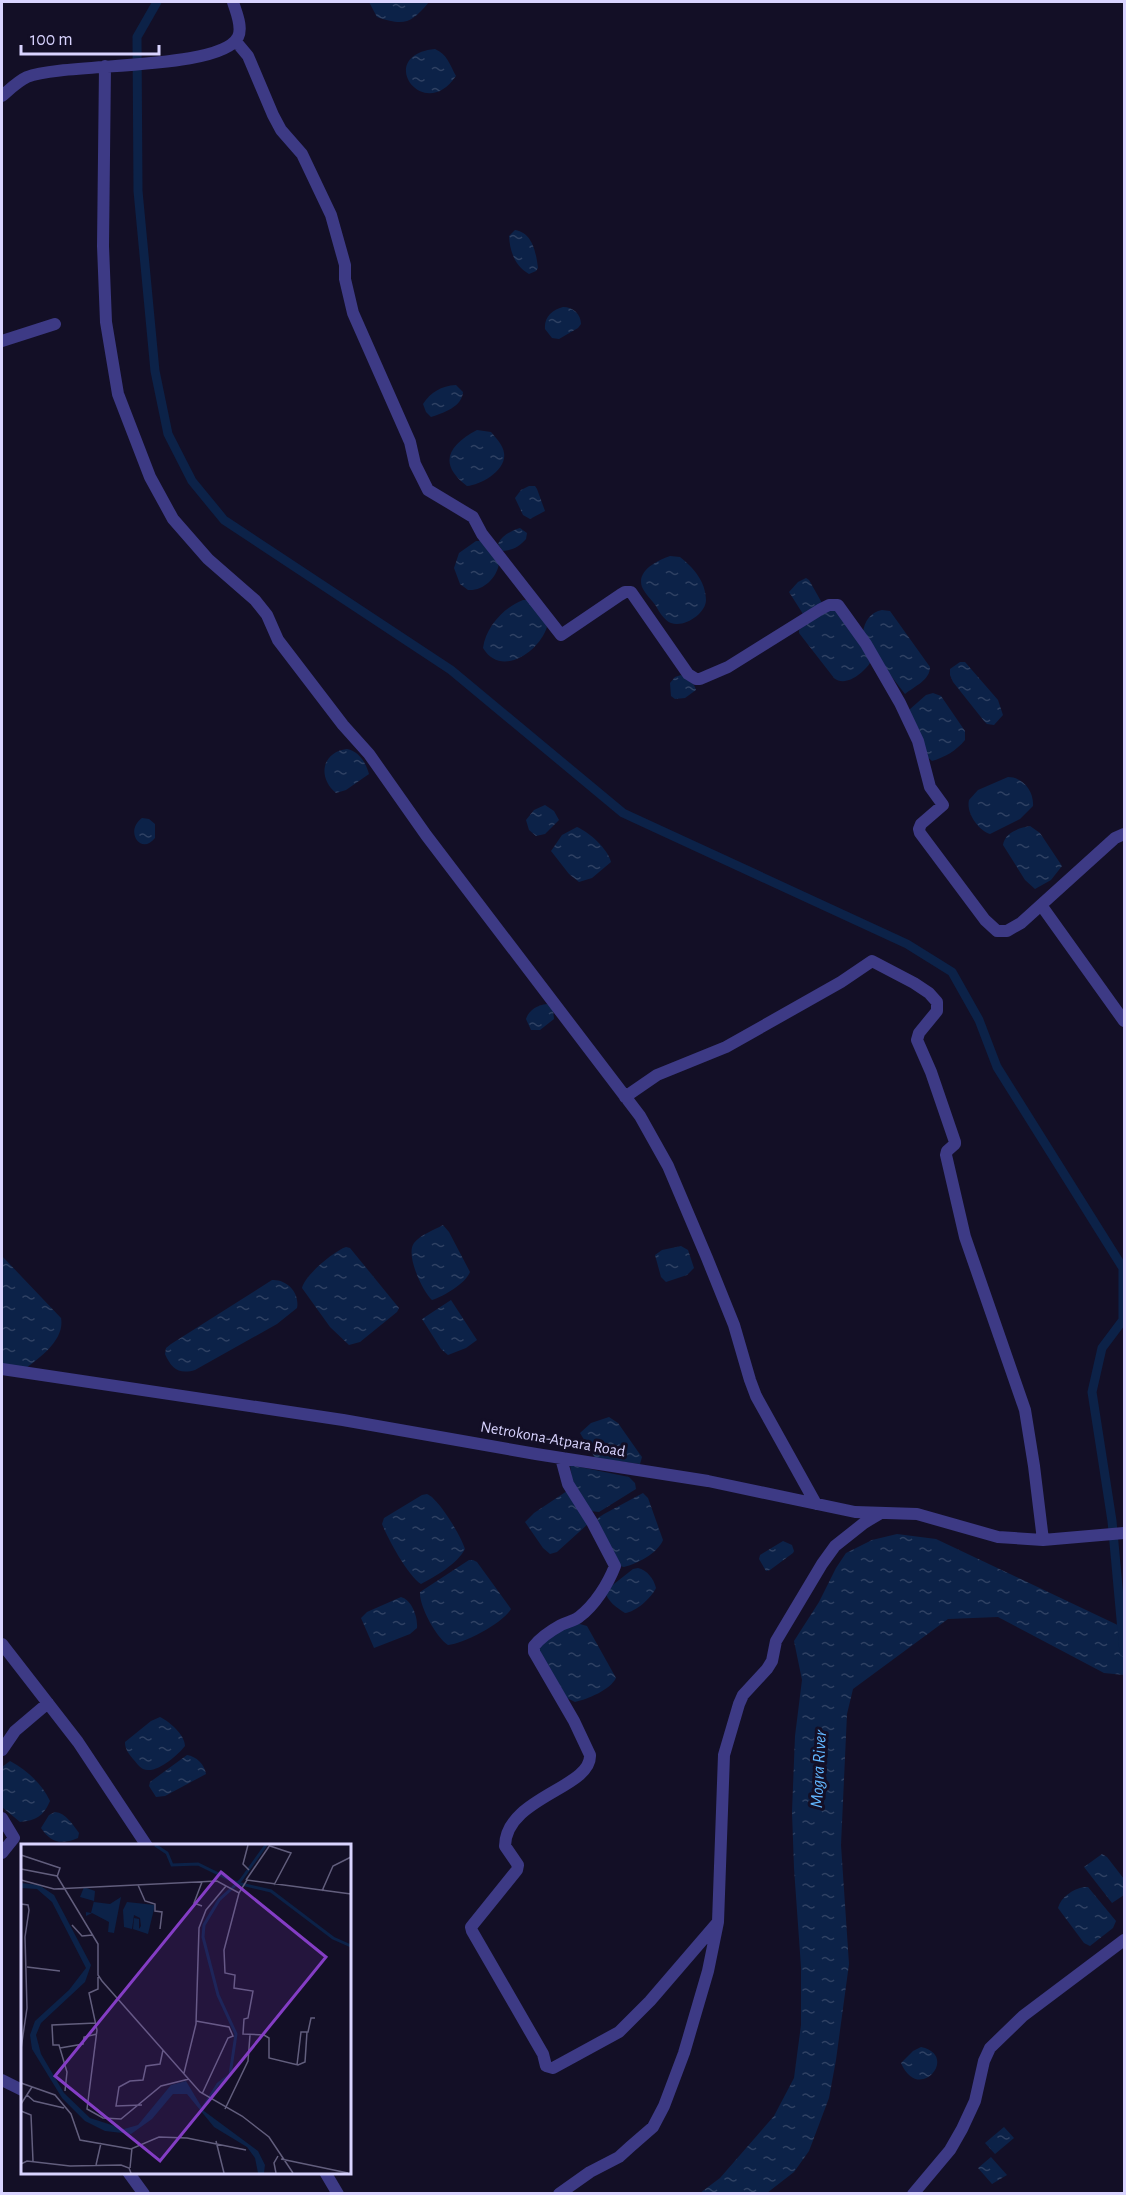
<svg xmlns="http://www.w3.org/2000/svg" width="1126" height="2195" font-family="'Alegreya Sans',sans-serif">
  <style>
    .water { fill: url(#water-ripples) }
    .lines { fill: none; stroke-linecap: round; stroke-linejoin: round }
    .canal { stroke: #0c2248; stroke-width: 9 }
    .minor { stroke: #3d3a85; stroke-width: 12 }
    .labels { text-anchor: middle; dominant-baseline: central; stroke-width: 6; stroke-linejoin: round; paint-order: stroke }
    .street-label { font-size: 16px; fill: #d9d4ff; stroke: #130f26 }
    .water-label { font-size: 18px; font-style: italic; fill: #62b6ff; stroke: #130f26 }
    .inset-river { fill: none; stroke: #0c2248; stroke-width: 3 }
    .inset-road { fill: none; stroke: #625e7d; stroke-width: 1.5 }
    .view { fill: #843dc5; fill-opacity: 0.15; stroke: #843dc5; stroke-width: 3 }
    .inset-edge { fill: none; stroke: #d9d4ff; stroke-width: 3 }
  </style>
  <defs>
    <pattern id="water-ripples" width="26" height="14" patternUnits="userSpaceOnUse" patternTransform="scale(1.5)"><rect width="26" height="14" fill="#0c2248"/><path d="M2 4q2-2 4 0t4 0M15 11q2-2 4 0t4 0" fill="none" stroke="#2f4163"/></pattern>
  </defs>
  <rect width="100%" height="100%" fill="#130f26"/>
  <path class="water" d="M369 2H429C411 24 404 26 377 17Z
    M435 49C447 54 450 65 456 76 423 125 374 55 435 49Z
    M515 230C533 233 536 253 538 268L536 271 529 274C515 266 510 252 509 236Z
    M563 307C573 307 581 314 581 324L578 328 559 339 552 338 545 329C544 317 552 310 563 307Z
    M456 385 463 392C462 407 443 413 431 417L426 412 423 404C431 392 441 386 456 385Z
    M477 430 491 432C496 438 503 445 504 453 507 470 481 485 467 486 437 463 449 445 477 430Z
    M529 486H535L537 489 545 511 530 519 523 515 515 498 521 490Z
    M520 528 527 533 526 539C519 547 513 550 503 551L498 544C502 535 511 531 520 528Z
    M476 541H480L499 564C496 579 483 591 468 590L460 584 454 568 459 553Z
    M670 556 680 557C693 567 706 582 706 600 706 613 685 628 671 623 665 621 659 612 656 606 652 600 645 594 642 587 636 570 659 560 670 556Z
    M806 578 809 580 822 603 803 614 789 592 798 582Z
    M523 600H529L547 627C539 652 501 678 483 648 486 627 503 608 523 600Z
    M831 605 872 660C865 672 846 688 834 678L799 633V630Z
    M882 610 890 611 930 667C930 680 915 686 905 694L881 663 863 633C864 621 871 612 882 610Z
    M960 662H965L998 700 1003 715 994 725 987 724 984 721 953 682 950 675V669Z
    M681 675 694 685 696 690 685 698 675 699 671 696 670 683 675 677Z
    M933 693 941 696 965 731V740C956 751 945 757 932 761L925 755 909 710 926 695Z
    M347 749C359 751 366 763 369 774L346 790 336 793C317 777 322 752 347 749Z
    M1008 777C1023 777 1034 791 1033 806L1020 819 990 834C978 830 966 813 969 800L978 790Z
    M545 805 554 811 559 820 545 834 536 836 529 830 526 820 534 810Z
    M142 818 149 819 155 824V838C141 856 124 831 142 818Z
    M1030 826 1040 833 1062 866 1051 880 1035 889 1025 880 1003 845C1005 832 1019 828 1030 826Z
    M577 827C589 832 608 849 611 862L592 878 579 882 569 874 551 851 562 835Z
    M547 1004 553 1009 554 1019 540 1030H531L526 1019C529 1010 537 1005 547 1004Z
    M443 1225 449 1232 470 1272C465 1284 444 1296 432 1300 423 1292 405 1255 414 1243 420 1235 434 1230 443 1225Z
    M681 1246 688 1250 694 1268 687 1275 666 1282 661 1277 655 1255 662 1250Z
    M346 1247 350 1248 399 1308 397 1312 360 1342 349 1345 330 1327 302 1288C305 1275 334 1251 346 1247Z
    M2 1256 61 1318C65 1339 41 1357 26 1368L2 1364Z
    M272 1280C287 1279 300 1293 297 1308L277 1324 195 1370C179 1375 171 1368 165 1354L166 1348 171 1344Z
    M451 1300 477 1340 466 1348 448 1355 441 1349 422 1319Z
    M609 1417 618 1423 639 1453 642 1457 640 1464 595 1458 580 1433 591 1423Z
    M570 1465 629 1477 635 1483 636 1489 599 1512 590 1511 574 1490Z
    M567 1491 589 1523 557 1552 550 1554 543 1548 525 1522 534 1513Z
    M643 1493 648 1498 663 1540C658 1553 637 1564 624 1567L620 1566 596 1523 598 1518 604 1514Z
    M427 1494C439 1499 461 1536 465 1549 458 1563 435 1577 421 1584 408 1576 388 1539 382 1524L384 1518 422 1495Z
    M897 1534 936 1539 1124 1628V1675L1104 1673 998 1617 948 1619 853 1689 847 1714 841 1845 849 1964 836 2060 829 2098 809 2151 794 2172 767 2193H700L720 2178 774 2116 794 2078 801 2025V1967L794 1868 792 1812 795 1736 802 1680 794 1641 819 1602 836 1568 846 1553 872 1540Z
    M783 1541 792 1545 794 1551 793 1553 770 1570 766 1571 759 1559 760 1555Z
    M469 1560H473L477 1562 511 1609C503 1623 464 1644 448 1645 436 1637 419 1606 420 1592Z
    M638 1568C647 1570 654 1579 656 1588 651 1598 636 1612 625 1613 617 1608 607 1601 605 1591L633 1569Z
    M401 1597C412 1600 418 1617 417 1628L410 1634 374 1648 361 1618 367 1612Z
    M576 1623 587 1626 616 1678C610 1690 588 1699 575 1702L567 1698 537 1648 552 1635Z
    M160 1717C170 1722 185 1735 185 1746 178 1755 156 1775 143 1769 139 1767 136 1762 133 1759 128 1753 125 1749 125 1742L151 1721Z
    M187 1755C196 1756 205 1765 206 1774L165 1796 156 1797 149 1786 150 1782Z
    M10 1761C27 1770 42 1784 50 1801 43 1817 36 1820 20 1822L2 1807V1767Z
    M55 1812C66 1813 73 1825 79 1833L78 1838C61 1845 51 1843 41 1828L49 1815Z
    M1102 1854 1107 1857 1124 1879V1895L1112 1903 1084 1867Z
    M1084 1887H1088L1116 1921 1113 1928 1090 1946 1084 1943 1058 1908C1061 1897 1073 1889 1084 1887Z
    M921 2047C960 2055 919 2105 901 2063L913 2051Z
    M1004 2127 1014 2138 995 2154 985 2143Z
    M991 2157 1007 2175 992 2184 978 2168Z"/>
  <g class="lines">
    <path class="canal" d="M157 2 137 37 138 191 155 371 168 434 192 481 224 520 451 670 623 813 907 944 952 972 979 1020 997 1067 1123 1268V1320L1102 1348 1092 1392 1112 1521 1124 1652"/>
    <path class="minor" d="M233 43 238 44 248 56 273 115 281 130 302 154 331 215 345 265V279L353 313 410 442 415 464 428 490 473 517 482 534 561 635 620 595 625 592H631L688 674 696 679H700L728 667 821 609 829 605H838L866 644 900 703 918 741 930 787 943 805 921 824 919 829 920 833 985 920 997 931H1007L1021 923 1115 838 1124 834
      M105 66 103 246 106 322 118 394 150 477 173 519 208 559 255 600 267 615 278 640 343 725 369 754 426 835 640 1116 668 1166 707 1258 734 1325 750 1380 756 1396 816 1504
      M2 96C9 90 18 81 27 77 65 62 221 71 238 37 243 27 236 12 233 2
      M2 341 55 324
      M1041 905 1124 1021
      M625 1097 657 1075 726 1047 841 982 872 961 914 983 929 993 937 1002V1011L919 1033 917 1040 931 1072 955 1142V1144L947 1151 946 1155 965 1237 1025 1410 1034 1466 1043 1540
      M2 1369 343 1420 536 1454 708 1481 855 1512 917 1514 998 1537 1043 1540 1124 1533
      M561 1458 568 1484 592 1522 615 1566C608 1584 595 1605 579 1617 574 1621 567 1622 561 1625 552 1630 541 1637 534 1646V1652L574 1721 590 1755C592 1788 506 1797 505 1846L518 1865 517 1870 471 1927 472 1931 543 2054 546 2066 553 2068 619 2032 650 2001 718 1922
      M2 1644 78 1742 147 1846
      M2 1750 15 1731 48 1703
      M2 1818 14 1838 2 1853
      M2 2080 22 2090
      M128 2172 144 2194
      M325 2172 338 2194
      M559 2194 590 2172 619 2157 630 2147 653 2127 664 2106 684 2053 708 1971 718 1922 724 1755 739 1704 743 1695 767 1669 772 1661 776 1641 822 1564 835 1546 864 1523 879 1514
      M913 2194 950 2150 962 2129 975 2101 984 2061 990 2048 1023 2016 1124 1940"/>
  </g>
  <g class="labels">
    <g class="street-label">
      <text transform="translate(553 1439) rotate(10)">Netrokona-Atpara Road</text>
    </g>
    <g class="water-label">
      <text transform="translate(819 1769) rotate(-87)">Mogra River</text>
    </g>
  </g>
  <g transform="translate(21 1844)">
    <rect width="330" height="330" fill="#130f26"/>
    <path d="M0 39 18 41 33 51 70 121 64 138 20 179 15 191 20 210 43 249 69 274 103 285 117 281 150 241 165 237 183 267 237 307 244 321 243 329H237L234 314 226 303 193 283 166 250H152L131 275 110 290 84 287 64 277 41 254 11 205 9 191 14 177 48 146 65 124 31 58 16 45 0 44ZM63 43 74 47 73 58 89 60 100 53 93 89 87 88 88 78 71 69 65 72V68L70 69 73 57 59 53ZM106 58 134 61 127 90 112 85 113 74 118 75V85L120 82 119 74 113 71 111 85 103 83 102 66Z" fill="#0c2248"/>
    <path class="inset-river" d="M134 1 146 9 151 21 177 20 216 39 250 47 312 94 330 102M180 267 197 240 209 231 215 190 197 151 182 93 183 81 198 56 220 36 245 1"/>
    <path class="inset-road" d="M227 1 222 20 228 26M249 2 270 9 253 41M0 11 39 24 36 33M0 25 36 32 77 100V131L81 137 179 248 221 272 248 293 272 329M0 36 33 45 196 37 218 49 226 36 330 50M225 36 249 1M117 41 124 57 134 60V67L141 68 139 85M301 47 312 22 330 13M218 49 203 106 204 129 214 131 213 144 232 147 227 174 223 175 222 190 243 191 248 194V214L277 221 284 218 286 188M0 60 7 61 8 66 4 93 6 164 0 205M181 62 173 59 181 38M51 81 61 92 72 91M6 123 39 127M77 133V145L68 149 76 186 66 265 82 274 100 275 140 242 168 235M175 177 208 183 212 192 207 194 181 250M39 204 62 200 63 193 76 190M276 221 280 188H287L290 174H294M163 229 175 180 178 84 185 66 205 42M0 239 34 251 50 270 59 296 110 305 138 293 166 294 225 306M44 247 46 228 38 201H32L31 181 75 179M6 251 13 257 43 264M0 260 11 243M121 261 95 262 98 243 109 237 122 236 125 222 139 220 142 206M204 265 227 217 229 191M0 267 10 271 12 317M195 297 203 329M260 315 327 329M0 320 6 317 49 322 100 321 108 324 110 329M75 321 80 299M109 324 111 304M255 329 253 319 257 312"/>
    <path class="view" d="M200 28 305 113 139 317 34 232Z"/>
    <rect width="330" height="330" class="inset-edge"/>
  </g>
  <rect width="1126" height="2195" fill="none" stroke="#d9d4ff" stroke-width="6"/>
  <path d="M21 45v9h138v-9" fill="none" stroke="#d9d4ff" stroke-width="3"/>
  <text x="30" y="45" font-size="18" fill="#d9d4ff" stroke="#130f26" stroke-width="4.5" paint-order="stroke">100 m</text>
</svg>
